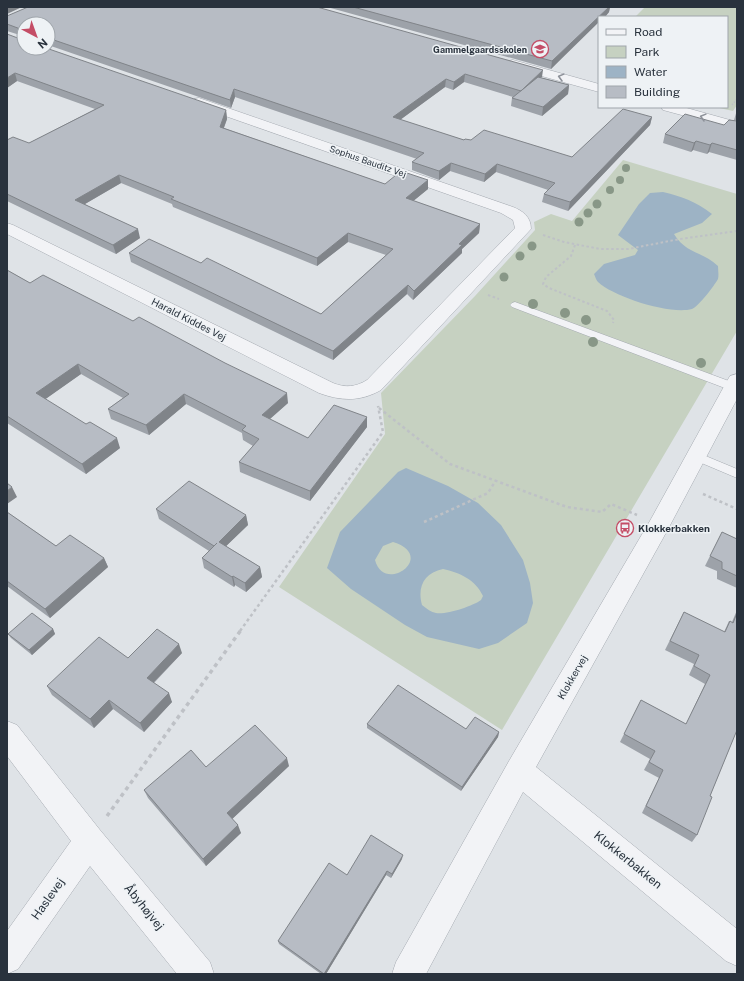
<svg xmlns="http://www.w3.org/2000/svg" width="744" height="981" font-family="'Public Sans',sans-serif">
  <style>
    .green { fill: #c6d1c1 }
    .water { fill: #9db3c5; fill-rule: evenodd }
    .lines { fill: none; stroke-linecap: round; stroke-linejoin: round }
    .service-casing { stroke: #a5aab1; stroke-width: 1 }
    .minor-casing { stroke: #a5aab1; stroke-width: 1 }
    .path-far3 { stroke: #bec1c6; stroke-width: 1.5; stroke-dasharray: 1.5 1.5; stroke-linecap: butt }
    .path-far2 { stroke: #bec1c6; stroke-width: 2; stroke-dasharray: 2.5 2.5; stroke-linecap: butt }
    .path-far1 { stroke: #bec1c6; stroke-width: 2.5; stroke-dasharray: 3 3; stroke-linecap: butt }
    .path { stroke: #bec1c6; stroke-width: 3.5; stroke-dasharray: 4 4; stroke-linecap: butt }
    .service { fill: #f2f3f6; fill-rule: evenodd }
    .minor { fill: #f2f3f6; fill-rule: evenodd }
    .tree { fill: #889787 }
    .wall { fill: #9da2a9 }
    .shaded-wall { fill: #808489 }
    .building { fill: #b7bcc4; stroke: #808489 }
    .oneway { stroke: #8e929a }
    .labels { text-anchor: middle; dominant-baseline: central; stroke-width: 3; stroke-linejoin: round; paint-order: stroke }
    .far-poi-label { font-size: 9px; font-weight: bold; fill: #29323d; stroke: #eef2f5; text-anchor: end }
    .far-street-label { font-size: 9px; fill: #29323d; stroke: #eef2f5 }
    .street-label { font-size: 10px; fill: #29323d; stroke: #eef2f5 }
    .poi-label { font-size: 10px; font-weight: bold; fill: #29323d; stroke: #eef2f5; text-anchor: start }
    .near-street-label { font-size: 12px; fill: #29323d; stroke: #eef2f5 }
  </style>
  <rect width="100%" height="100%" fill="#dfe3e7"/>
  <path class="green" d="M645 7H737V105L733 111 715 107H727V17H635Z
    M623 160 737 194V331L502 730 279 587 385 434 381 393 475 296 535 230 534 222 551 214 572 221Z"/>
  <path class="water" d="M663 192C683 197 695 201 712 214L702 223 674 234C686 254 702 251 718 266 718 270 719 275 718 279 714 286 699 306 692 309 670 315 614 297 598 282 596 280 595 276 594 274L604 264 635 255 638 250 618 235 639 204 650 193Z
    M406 468 448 486 478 503 501 525 523 560 530 583 533 603 527 623 498 643 479 649 427 637 405 625 351 589 327 568 340 532 398 472ZM393 542C438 556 384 595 375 560L383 546ZM443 569C460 573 475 579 483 596L481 600C473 606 446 615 436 613 431 612 427 609 422 605 417 587 424 573 443 569Z"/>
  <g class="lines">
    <g class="service-casing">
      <path id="service" d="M515 302 737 384V390H730L512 307 510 305 512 303Z
        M696 452 737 469V478L692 459 690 456 692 453Z"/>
    </g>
    <g class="minor-casing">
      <path id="minor" d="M513 60 599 84V92L509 67 507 64 509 61Z
        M199 98 513 207C523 211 531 217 531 229L381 390C360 402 341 401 319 393L7 234V223L13 225 333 383C345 388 356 387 367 380L515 228 513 220 501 213 194 105 192 102 194 99Z
        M661 107H683L737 122V130L663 110Z
        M737 374V399L667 531 536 767 737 929V966L726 961 523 792 426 974H392L396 962 509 761 651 519 727 381 730 376Z
        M7 721 17 725 100 830 210 962 214 974H177L90 866 18 969 7 974V931L71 841 7 756Z"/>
    </g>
    <path class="path-far3" d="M732 105 737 99"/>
    <path class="path-far2" d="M543 235 564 242 600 249H628L680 239 737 231
      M575 245 571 256 546 277 543 284 549 288 607 311 614 320 613 323
      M488 295 499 299"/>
    <path class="path-far1" d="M379 408 450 464 567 507 602 512 611 504 637 515
      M703 494 737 509
      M424 522 488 493 496 480
      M240 631 383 432 378 406"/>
    <path class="path" d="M107 816 241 630"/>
    <use href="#service" class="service"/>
    <use href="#minor" class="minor"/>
  </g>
  <g class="tree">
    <circle cx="626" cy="168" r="4"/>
    <circle cx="620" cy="180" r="4"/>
    <circle cx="610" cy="190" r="4"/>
    <circle cx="597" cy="204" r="4.5"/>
    <circle cx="588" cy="213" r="4.5"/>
    <circle cx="579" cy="222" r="4.5"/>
    <circle cx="532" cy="246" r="4.5"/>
    <circle cx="520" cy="256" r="4.5"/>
    <circle cx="504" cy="277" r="4.5"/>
    <circle cx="533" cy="304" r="5"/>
    <circle cx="565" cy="313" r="5"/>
    <circle cx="586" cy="320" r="5"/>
    <circle cx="593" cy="342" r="5"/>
    <circle cx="701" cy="363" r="5"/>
  </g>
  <path class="wall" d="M327 7H610L609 12 605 17H599L551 69Z
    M7 16 542 78 569 85 568 94 542 116 511 106 512 98 513 97 464 82 453 90 445 87 400 120 464 140H471L572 157 652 117 650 125 568 211 542 202 544 194 548 190 496 172 484 182 450 171 439 180 412 170V162L417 159 235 97 231 108 48 45V24L24 48 226 110 227 119 224 128 385 184 428 180V189L413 201 480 224 479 233 462 249V253L413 300 407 294 333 360 131 262 129 253 201 263 321 314 386 255 348 242 317 266 173 207 172 204 121 183 85 204 140 238 116 254 7 201V140L29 143 95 109 17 81 7 88 23 40V36L7 31Z
    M737 110V121L734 120Z
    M737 121V160L709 152 707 154 693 150 691 152 663 143 665 134 724 125Z
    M7 270 30 283 288 403 270 419 308 438 367 417V427L310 501 240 472 239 462 253 446 243 440 242 433 186 404 149 435 111 419 108 409 123 398 81 374 45 399 120 448 86 474 7 423Z
    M156 509 246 515 248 525 226 546 260 567 262 577 246 592 235 585 234 587 204 568 202 558 209 551 159 519Z
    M7 512 56 546 104 558 108 567 50 618 7 586Z
    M722 532 737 539V588L717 579V571L705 566Z
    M737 610V730L710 796 697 835 692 842 642 813 659 778 644 770 650 759 620 742 641 700 686 724 705 684 689 675 694 664 665 650 684 612 724 632 729 621 732 622Z
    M53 629 55 634 32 655 11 638 8 634Z
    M182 653 154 683 172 702 144 732 113 709 94 728 52 695 47 686 128 658Z
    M367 724 499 732 498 737 461 791 367 728Z
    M289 766 232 819 241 833 206 866 148 798 144 790 206 767Z
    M402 859 391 878 386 875 326 974H321L279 944 278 941Z"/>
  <path class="shaded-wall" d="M7 7H22L7 14Z
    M609 7H610L609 12 605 17H599V22L551 69 552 61Z
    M543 70 542 77 521 91Z
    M15 73 17 81 7 88V78Z
    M465 74 464 82 453 90 454 82Z
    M446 79 445 87 393 125V117Z
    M569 85 568 94 542 116 543 107Z
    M234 89 235 97 231 108 230 100Z
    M226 110 227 119 221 135 220 127Z
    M652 117 650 125 568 211 570 202Z
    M696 141 693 150 691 152 694 143Z
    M712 143 709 152 707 154 710 145Z
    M451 163 450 171 439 180V171Z
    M497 164 496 172 484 182 485 174Z
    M119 175 121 183 78 208 75 200Z
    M428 180V189L406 207V198Z
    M480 224 479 233 462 249V253L413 300 414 291 459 244Z
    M138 229 140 238 116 254 113 245Z
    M348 233V242L317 266V258Z
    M408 285 407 294 333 360V351Z
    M78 364 81 374 40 403 36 393Z
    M287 393 288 403 263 425 262 415Z
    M184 394 186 404 149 435 146 425Z
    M367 417V427L310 501V491Z
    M117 438 120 448 86 474 82 464Z
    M12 487 17 497 7 504V491Z
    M246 515 248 525 221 551 219 542Z
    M104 558 108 567 50 618 45 609Z
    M260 567 262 577 246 592 245 583Z
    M233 576 235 585 234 587 232 577Z
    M53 629 55 634 32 655 29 650Z
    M179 644 182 653 150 686 147 678Z
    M169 693 172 702 144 732 140 723Z
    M109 700 113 709 94 728 90 719Z
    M499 732 498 737 461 791 462 787Z
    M287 758 289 766 230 821 227 813Z
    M238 825 241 833 206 866 203 859Z
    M403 855 402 859 391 878 392 874Z
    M387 871 386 875 326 974H324Z"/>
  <path class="building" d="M28 7H317L543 70 521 91 465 74 454 82 446 79 393 117 464 140 465 139 471 140 484 130 572 157 623 109 652 117 570 202 544 194 555 183 497 164 485 174 451 163 439 171 412 162 424 153 234 89 230 100 48 38V24H24V48H46L226 110 220 127 385 184 401 171 428 180 406 198 480 224 459 244 462 245 414 291 408 285 333 351 129 253 149 239 201 263 207 258 321 314 393 249 348 233 317 258 171 199 174 197 119 175 75 200 138 229 113 245 7 194V140L13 137 29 143 104 105 15 73 7 78V34L23 40V30L7 24V16Z
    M353 7H609L552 61Z
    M538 77 569 85 543 107 512 98Z
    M685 114 724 125 729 120 737 121V150L712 143 710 145 696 141 694 143 665 134Z
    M7 270 30 283 43 275 133 321 139 317 225 363 287 393 262 415 308 438 334 405 367 417 310 491 239 462 259 439 242 430 246 426 184 394 146 425 108 409 129 394 78 364 36 393 86 424 90 422 117 438 82 464 7 416Z
    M189 481 246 515 219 542 260 567 245 583 233 576 232 577 202 558 217 543 214 546 156 509Z
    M7 483 12 487 7 491Z
    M7 512 56 546 70 535 104 558 45 609 7 581Z
    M722 532 737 539V576L722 569V562L710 556Z
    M684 612 725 632 730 621 733 623 737 613V730L710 796 712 797 697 835 646 806 663 770 649 762 655 751 624 734 641 700 686 724 710 675 694 666 699 655 670 641Z
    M32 613 53 629 29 650 8 634Z
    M157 629 179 644 147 678 169 693 140 723 109 700 90 719 47 686 99 637 128 658Z
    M398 685 466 729 475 717 499 732 462 787 367 724Z
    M255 725 287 758 227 813 238 825 203 859 144 790 191 750 206 767Z
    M371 835 403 855 392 874 387 871 324 974 278 941 329 863 347 875Z"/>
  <defs><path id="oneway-chevron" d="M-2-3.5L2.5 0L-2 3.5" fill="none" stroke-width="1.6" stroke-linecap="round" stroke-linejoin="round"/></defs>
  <g class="oneway">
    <use href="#oneway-chevron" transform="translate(561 77) rotate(-165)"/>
    <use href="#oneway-chevron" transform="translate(703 117) rotate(-165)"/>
  </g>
  <defs>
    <g id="school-ring" transform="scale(0.9)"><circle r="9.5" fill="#eef2f5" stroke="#c44d66" stroke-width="1.5"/><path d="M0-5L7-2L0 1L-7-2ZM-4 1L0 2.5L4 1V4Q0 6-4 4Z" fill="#c44d66"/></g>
    <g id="bus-ring" transform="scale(0.9)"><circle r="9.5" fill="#eef2f5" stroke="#c44d66" stroke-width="1.5"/><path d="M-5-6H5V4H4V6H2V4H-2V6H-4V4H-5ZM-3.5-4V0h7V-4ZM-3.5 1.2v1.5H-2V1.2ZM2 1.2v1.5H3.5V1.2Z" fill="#c44d66"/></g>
  </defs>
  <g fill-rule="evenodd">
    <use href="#school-ring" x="540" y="49"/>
    <use href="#bus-ring" x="625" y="528"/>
  </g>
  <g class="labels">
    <g class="far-poi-label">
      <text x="527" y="49">Gammelgaardsskolen</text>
    </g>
    <g class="far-street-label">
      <text transform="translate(368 161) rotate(19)">Sophus Bauditz Vej</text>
    </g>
    <g class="street-label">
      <text transform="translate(189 319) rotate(27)">Harald Kiddes Vej</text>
      <text transform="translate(572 677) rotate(-60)">Klokkervej</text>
    </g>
    <g class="poi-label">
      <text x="638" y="528">Klokkerbakken</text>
    </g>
    <g class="near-street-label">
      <text transform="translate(628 860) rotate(39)">Klokkerbakken</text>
      <text transform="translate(48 899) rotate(-55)">Haslevej</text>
      <text transform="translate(144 907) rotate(51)">Åbyhøjvej</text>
    </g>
  </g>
  <rect width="744" height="981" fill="none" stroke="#29323d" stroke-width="16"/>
  <rect x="598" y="16" width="130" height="92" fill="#eef2f5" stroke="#9fa5ab"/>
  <rect x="606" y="29" width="20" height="6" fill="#f2f3f6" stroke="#9fa5ab"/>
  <text x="634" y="36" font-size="12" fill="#29323d">Road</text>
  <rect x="606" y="46" width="20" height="12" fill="#c6d1c1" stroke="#9fa5ab"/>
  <text x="634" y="56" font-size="12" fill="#29323d">Park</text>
  <rect x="606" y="66" width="20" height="12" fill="#9db3c5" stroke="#9fa5ab"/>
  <text x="634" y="76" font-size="12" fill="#29323d">Water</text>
  <rect x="606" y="86" width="20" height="12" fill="#b7bcc4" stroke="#9fa5ab"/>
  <text x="634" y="96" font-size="12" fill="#29323d">Building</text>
  <g transform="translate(36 36) rotate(139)"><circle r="19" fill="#eef2f5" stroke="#9fa5ab"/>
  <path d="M0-3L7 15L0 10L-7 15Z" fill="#c44d66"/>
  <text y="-6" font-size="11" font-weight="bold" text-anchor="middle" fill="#29323d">N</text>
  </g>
</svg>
